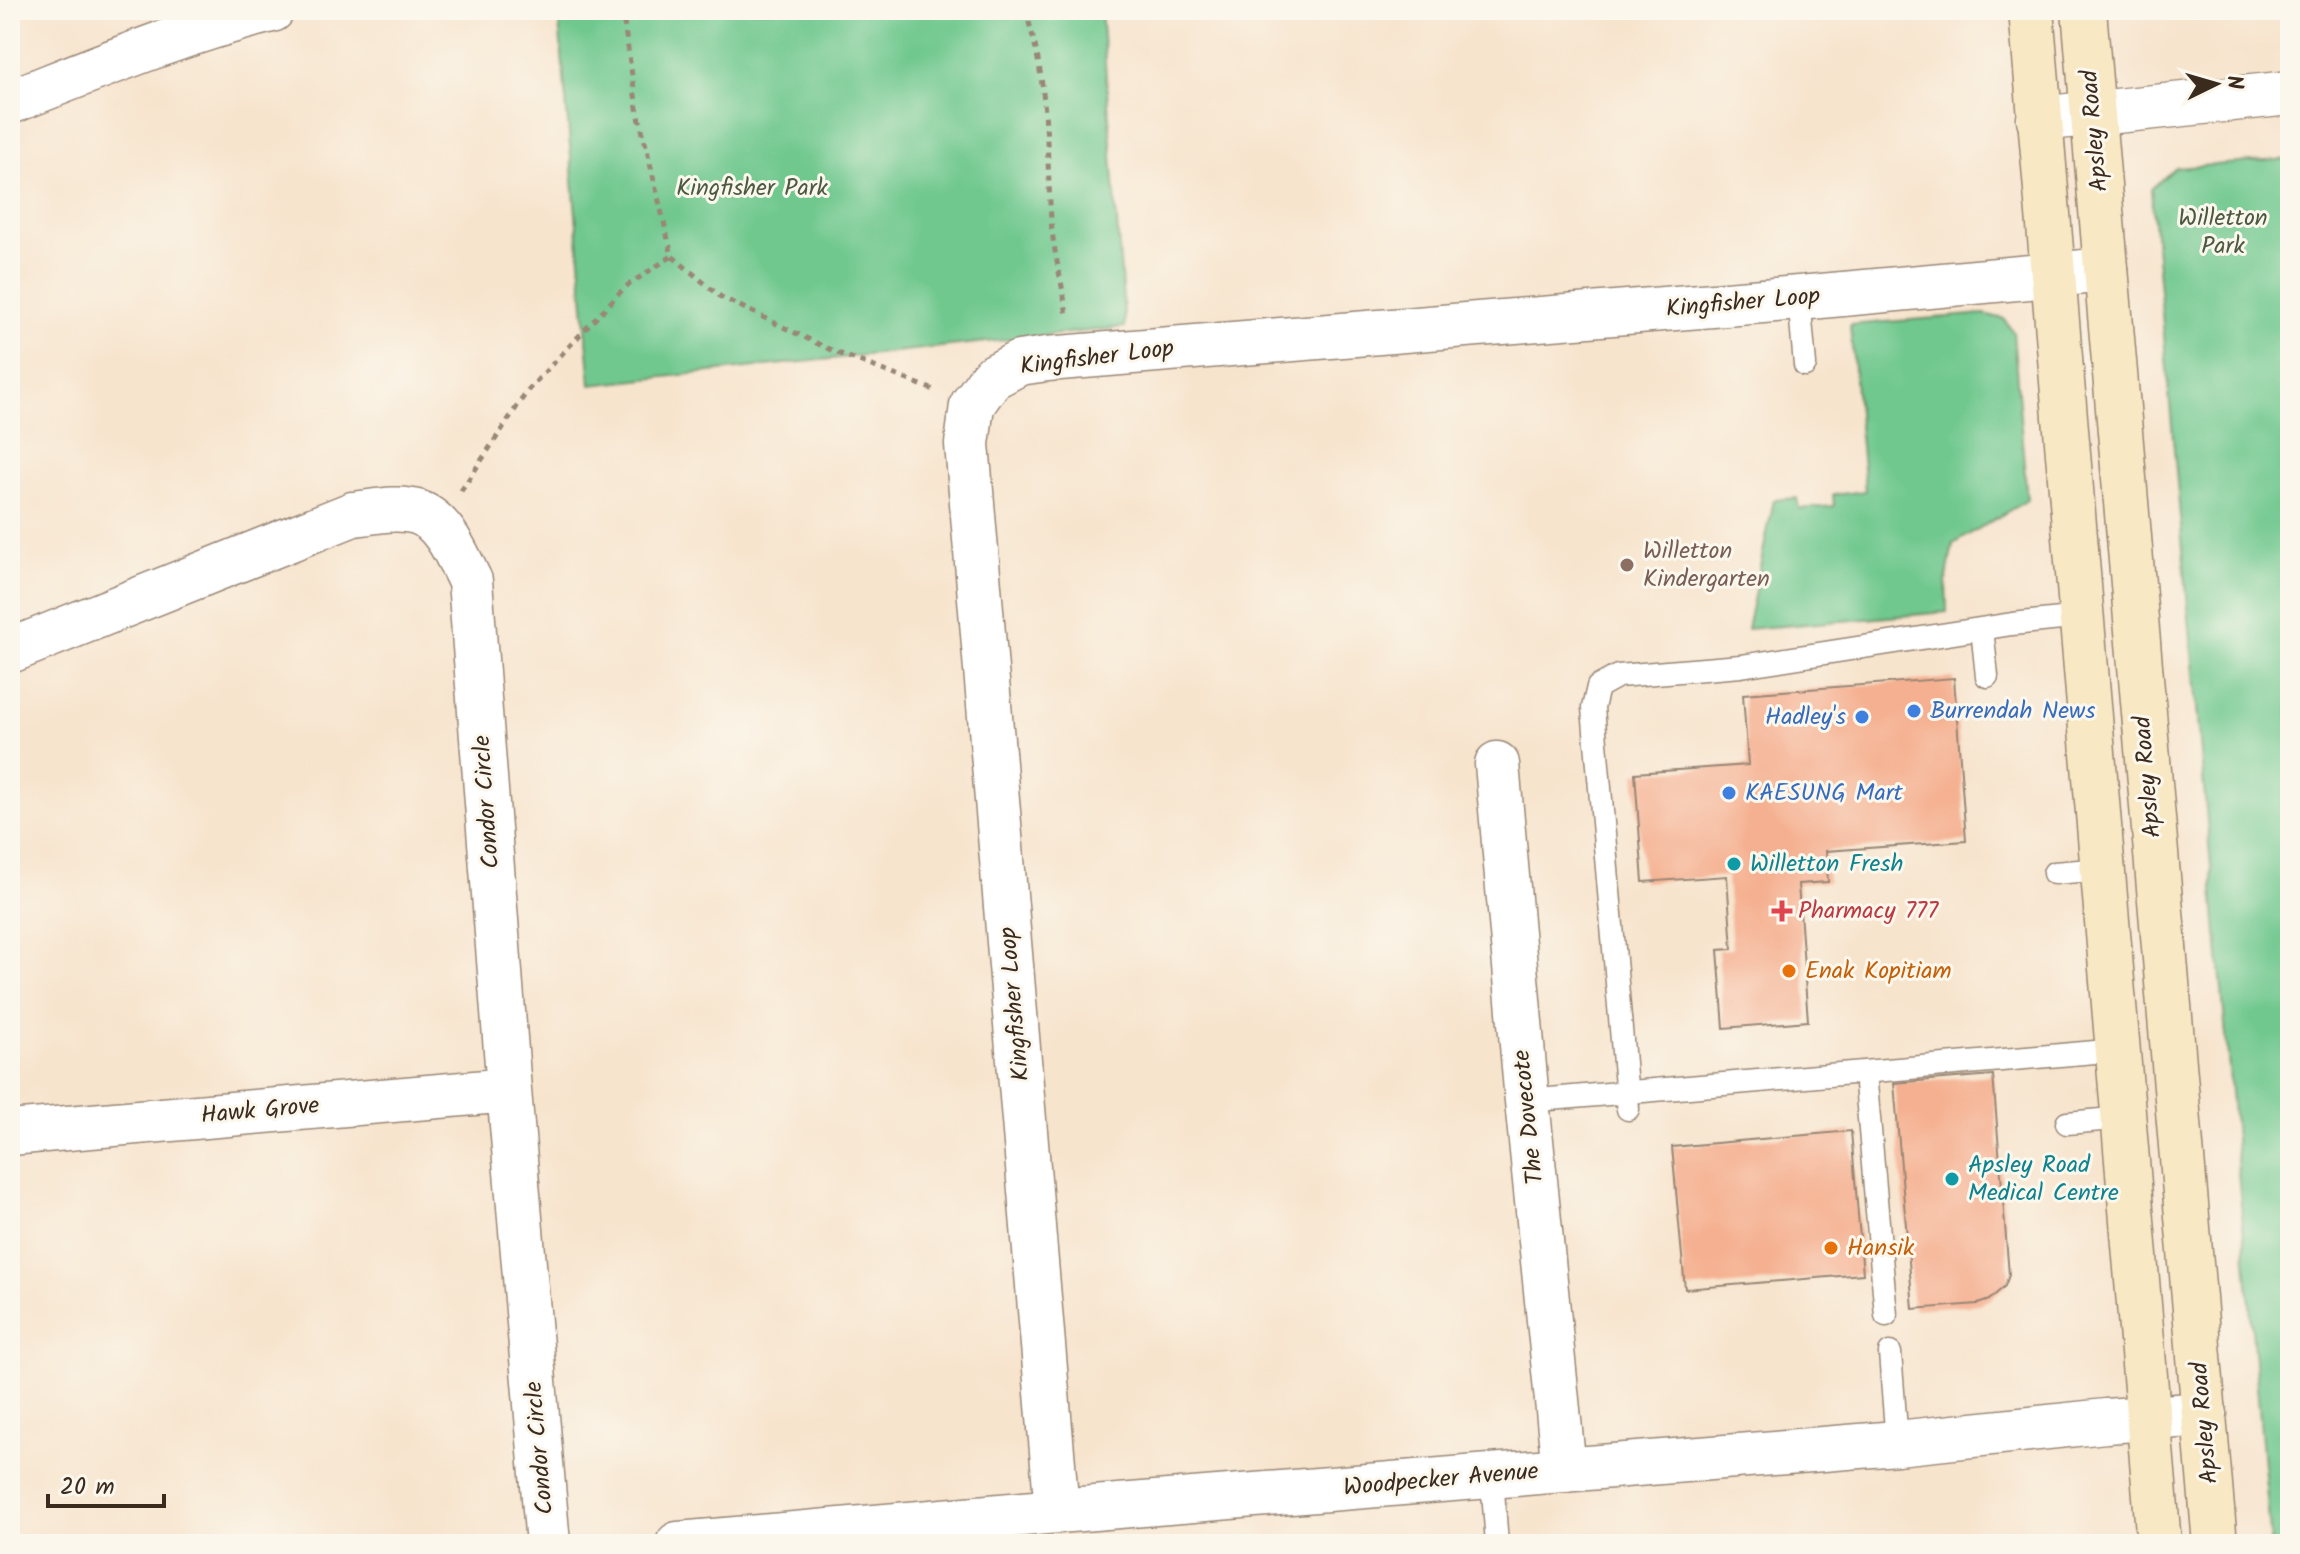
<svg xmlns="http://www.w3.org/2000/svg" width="2300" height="1554" font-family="Kalam,sans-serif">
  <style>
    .green { fill: #70c88e; stroke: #567956; stroke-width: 2 }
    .building { fill: #f5b091 }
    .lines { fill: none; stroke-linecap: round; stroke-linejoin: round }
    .service-casing { stroke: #998776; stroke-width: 25 }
    .minor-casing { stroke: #998776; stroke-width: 47 }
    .tertiary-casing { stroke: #998776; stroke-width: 47 }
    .secondary-casing { stroke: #998776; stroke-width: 47 }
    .path { stroke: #998776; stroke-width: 5; stroke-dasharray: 6 6; stroke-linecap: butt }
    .service { stroke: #fff; stroke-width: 22 }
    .minor { stroke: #fff; stroke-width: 44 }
    .tertiary { stroke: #fff; stroke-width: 44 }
    .secondary { stroke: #f8e8c3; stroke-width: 44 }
    .education-dot { fill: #8d6e63; stroke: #fbf7ec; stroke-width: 3 }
    .shop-dot { fill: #3f7fe0; stroke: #fbf7ec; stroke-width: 3 }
    .culture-dot { fill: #0f9aa8; stroke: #fbf7ec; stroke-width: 3 }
    .health-dot { fill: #e0444e; stroke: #fbf7ec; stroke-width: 3 }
    .food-dot { fill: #e8710a; stroke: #fbf7ec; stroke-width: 3 }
    .labels { text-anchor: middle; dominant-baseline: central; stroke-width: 6; stroke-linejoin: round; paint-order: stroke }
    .street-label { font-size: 24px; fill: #3b2a1e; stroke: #fbf7ec }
    .park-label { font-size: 24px; fill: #4b5940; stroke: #fbf7ec }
    .education-label { font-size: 24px; fill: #785e54; stroke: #fbf7ec; text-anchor: start }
    .shop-label { font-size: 24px; fill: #366cbe; stroke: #fbf7ec; text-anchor: start }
    .culture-label { font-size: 24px; fill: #0d838f; stroke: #fbf7ec; text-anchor: start }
    .health-label { font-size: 24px; fill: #be3a42; stroke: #fbf7ec; text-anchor: start }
    .food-label { font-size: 24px; fill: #c56008; stroke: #fbf7ec; text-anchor: start }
  </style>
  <rect width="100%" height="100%" fill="#fbf7ec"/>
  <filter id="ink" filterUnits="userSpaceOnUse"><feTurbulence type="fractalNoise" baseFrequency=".0125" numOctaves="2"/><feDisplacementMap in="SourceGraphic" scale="16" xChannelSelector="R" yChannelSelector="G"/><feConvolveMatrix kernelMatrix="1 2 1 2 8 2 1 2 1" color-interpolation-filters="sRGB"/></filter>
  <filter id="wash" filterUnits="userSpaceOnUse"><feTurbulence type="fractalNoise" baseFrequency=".006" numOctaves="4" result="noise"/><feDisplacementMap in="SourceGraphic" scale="32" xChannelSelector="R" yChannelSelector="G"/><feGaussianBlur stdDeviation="1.8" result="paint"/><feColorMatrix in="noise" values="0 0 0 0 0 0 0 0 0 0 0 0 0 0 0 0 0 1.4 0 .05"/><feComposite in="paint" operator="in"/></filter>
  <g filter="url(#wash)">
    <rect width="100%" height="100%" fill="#f7e4cd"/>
    <path class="green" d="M558 10H1101L1125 327 591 385Z
      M2290 159V1544H2271L2151 189 2175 168Z
      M1984 314 2004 319 2013 332 2027 500 1953 544 1946 582 1947 612 1747 629 1774 500 1797 498 1799 509 1834 506 1833 495 1865 491 1850 325Z"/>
    <g id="blocks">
      <path class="building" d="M1954 678 1966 841 1826 851 1828 882 1798 884 1808 1021 1724 1028 1718 950 1732 949 1727 876 1643 882 1635 773 1748 765 1743 694Z
        M1993 1075 2009 1275 2005 1286 1989 1300 1978 1304 1913 1309 1894 1083Z
        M1851 1131 1863 1274 1685 1289 1672 1147Z"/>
    </g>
  </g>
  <g filter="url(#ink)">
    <use href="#blocks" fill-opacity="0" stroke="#998776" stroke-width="2"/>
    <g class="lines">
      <g class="service-casing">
        <path id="service" d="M1799 298 1805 365
          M1982 629 1987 676
          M2054 873 2103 869
          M1865 1072 1886 1315
          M1527 1101 2118 1050
          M1628 1109 1593 708 1598 687 1618 676 1741 666 2012 624 2081 617
          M2067 1123 2124 1118
          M1890 1353 1897 1443
          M1492 1477 1497 1544"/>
      </g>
      <g class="minor-casing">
        <path id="minor" d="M10 102C97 68 182 32 272 10
          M2039 119 2290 93
          M10 651 353 514C373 512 397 506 417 512 445 521 458 558 470 581L509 1090 548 1544
          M1497 764 1527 1101 1564 1470
          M10 1133 509 1090
          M1057 1511 967 444 972 405 991 378 1019 363 1047 359 1799 298 2106 270"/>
      </g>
      <g class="tertiary-casing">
        <path id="tertiary" d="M678 1544 1057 1511 1897 1443 2106 1421 2205 1414"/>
      </g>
      <g class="secondary-casing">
        <path id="secondary" d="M2031 10C2071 522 2119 1032 2159 1544
          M2084 10 2215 1544"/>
      </g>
      <path class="path" d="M622 10 637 108 672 256 721 297 833 351 934 390
        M1025 10C1049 81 1046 146 1051 219 1053 252 1063 284 1067 317
        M461 491 528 390 625 287 672 256"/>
      <use href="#service" class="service"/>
      <use href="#minor" class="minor"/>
      <use href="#tertiary" class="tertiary"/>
      <use href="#secondary" class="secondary"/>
    </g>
  </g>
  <circle class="education-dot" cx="1627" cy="565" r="8"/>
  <g class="shop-dot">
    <circle cx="1914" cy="711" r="8"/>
    <circle cx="1862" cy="717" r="8"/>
    <circle cx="1729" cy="793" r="8"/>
  </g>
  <g class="culture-dot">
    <circle cx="1734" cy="864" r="8"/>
    <circle cx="1952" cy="1179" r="8"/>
  </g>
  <path class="health-dot" d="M1778 899h8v8h8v8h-8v8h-8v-8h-8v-8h8z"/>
  <g class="food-dot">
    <circle cx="1789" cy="971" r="8"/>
    <circle cx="1831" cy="1248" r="8"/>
  </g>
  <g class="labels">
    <g class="street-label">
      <text transform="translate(2095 131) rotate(-95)">Apsley Road</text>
      <text transform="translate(1743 303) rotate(-5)">Kingfisher Loop</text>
      <text transform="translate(1097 358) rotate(-7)">Kingfisher Loop</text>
      <text transform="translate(2148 777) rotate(-95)">Apsley Road</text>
      <text transform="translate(487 802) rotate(-94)">Condor Circle</text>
      <text transform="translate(1015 1004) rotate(-95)">Kingfisher Loop</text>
      <text transform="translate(260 1111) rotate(-5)">Hawk Grove</text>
      <text transform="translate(1529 1117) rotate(-96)">The Dovecote</text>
      <text transform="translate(2205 1423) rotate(-95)">Apsley Road</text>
      <text transform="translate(540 1448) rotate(-95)">Condor Circle</text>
      <text transform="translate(1441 1480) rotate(-5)">Woodpecker Avenue</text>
    </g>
    <g class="park-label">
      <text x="752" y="188">Kingfisher Park</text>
      <text x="2223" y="218">Willetton<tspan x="2223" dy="28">Park</tspan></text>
    </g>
    <g class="education-label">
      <text x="1643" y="551">Willetton<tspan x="1643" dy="28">Kindergarten</tspan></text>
    </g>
    <g class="shop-label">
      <text x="1930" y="711">Burrendah News</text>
      <text x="1846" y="717" text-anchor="end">Hadley's</text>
      <text x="1745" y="793">KAESUNG Mart</text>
    </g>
    <g class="culture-label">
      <text x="1750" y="864">Willetton Fresh</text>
      <text x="1968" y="1165">Apsley Road<tspan x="1968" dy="28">Medical Centre</tspan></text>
    </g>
    <g class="health-label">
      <text x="1798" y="911">Pharmacy 777</text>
    </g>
    <g class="food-label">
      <text x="1805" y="971">Enak Kopitiam</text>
      <text x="1847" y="1248">Hansik</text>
    </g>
  </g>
  <rect width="2300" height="1554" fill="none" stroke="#fbf7ec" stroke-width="40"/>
  <g transform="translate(2216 84) rotate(85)" stroke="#fbf7ec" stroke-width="6" paint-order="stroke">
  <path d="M0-6L14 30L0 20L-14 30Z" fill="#3b2a1e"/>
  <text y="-12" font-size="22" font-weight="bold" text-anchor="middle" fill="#3b2a1e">N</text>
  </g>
  <path d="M48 1494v12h116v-12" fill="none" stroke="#3b2a1e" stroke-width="4"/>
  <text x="60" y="1494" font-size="24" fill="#3b2a1e" stroke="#fbf7ec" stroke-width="6" paint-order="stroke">20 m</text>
</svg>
